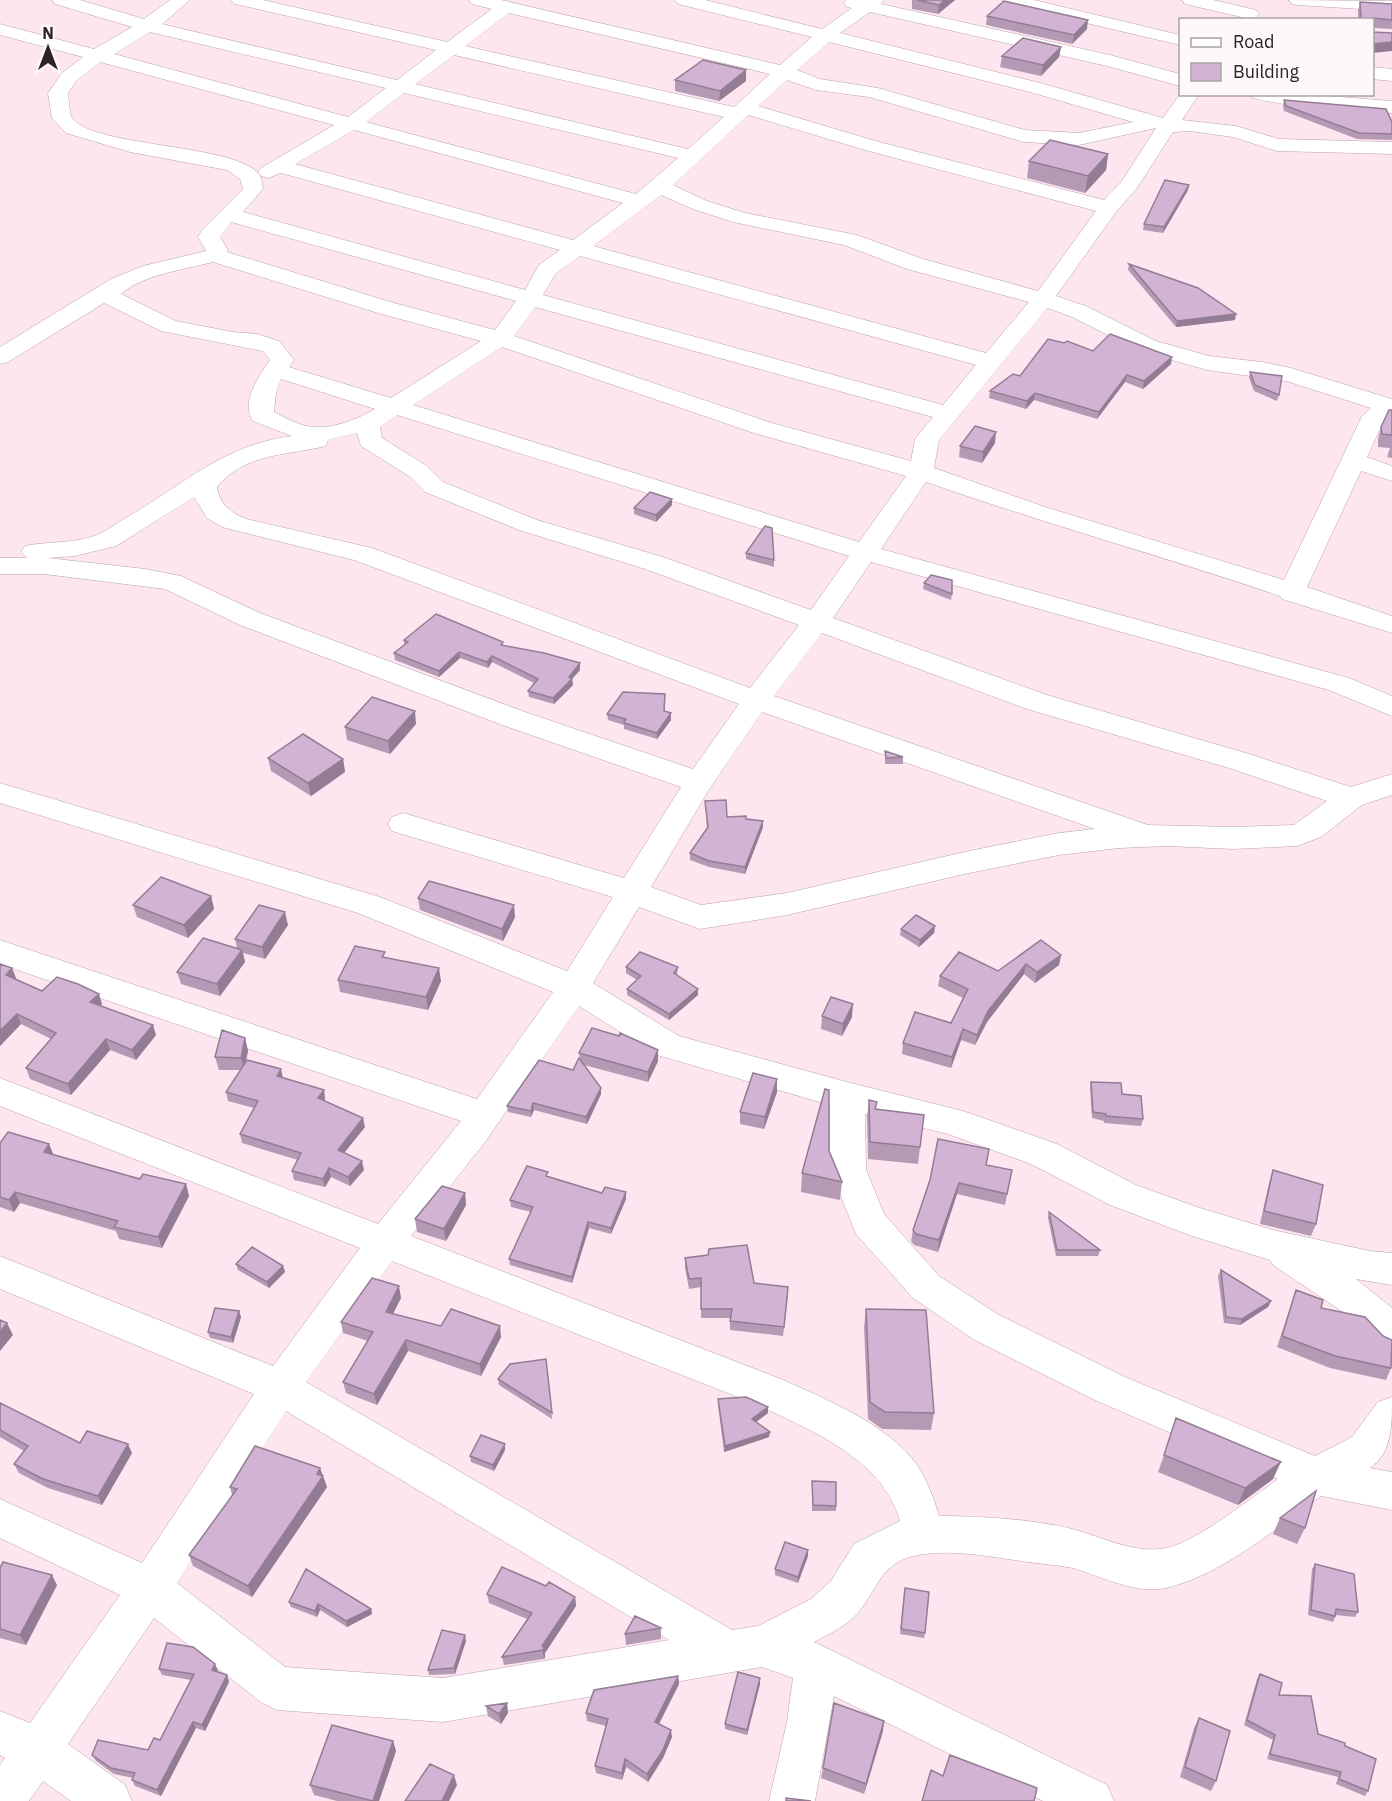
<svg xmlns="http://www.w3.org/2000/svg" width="1392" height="1801" font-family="'IBM Plex Sans',sans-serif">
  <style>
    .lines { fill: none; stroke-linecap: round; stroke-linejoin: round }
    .minor-casing { stroke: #bba1ac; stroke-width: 1 }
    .minor { fill: #fff; fill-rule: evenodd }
    .wall { fill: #b59ab6 }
    .shaded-wall { fill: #937d94 }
    .building { fill: #d2b3d4; stroke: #937d94; stroke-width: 1.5 }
  </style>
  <rect width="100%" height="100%" fill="#fde6ef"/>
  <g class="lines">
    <g class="minor-casing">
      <path id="minor" d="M52 0H80L144 19 170 0H190L162 24 397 80 436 50 240 5 234 4 231 0H263L447 42 492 9 472 4 469 0H501L780 65 812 37 678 4 675 0H705L822 29 852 8 847 7 844 3 846 0H884L881 4 1110 55 1180 74V86L1107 66 870 12 840 33 1044 84 1163 118 1180 94H1199L1182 120 1236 126 1279 139 1392 142V154L1277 151 1233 137 1190 131 1173 132 1137 188 1116 212 1056 296 1086 306 1156 341 1209 356 1262 362 1291 368 1392 399V415L1384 420 1367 457 1392 466V481L1361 471 1307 587 1392 616V633L1282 599 1280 596C1162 556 1043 523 926 482L881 549 1349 678 1392 696V716L1329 690 871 562 833 618 1047 695 1249 754 1351 787 1392 774V795L1362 805 1321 837 1297 846 1233 849 1168 846 1119 848 1059 855 969 873 787 915 700 929 639 907 593 983 679 1036 847 1082 963 1111 1057 1144 1136 1185 1197 1207 1273 1230 1370 1251 1392 1253V1285L1356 1279 1392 1308V1352L1379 1347 1371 1336 1346 1314 1273 1265 1270 1260 1192 1236 1110 1205 1031 1164 948 1134 865 1114 866 1169 884 1214 939 1276 999 1315 1125 1377 1315 1456 1352 1437 1378 1402 1392 1397C1392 1426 1392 1453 1370 1468L1392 1472V1510L1321 1496C1274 1529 1226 1572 1170 1587 1138 1596 1103 1577 1073 1568 1058 1565 1042 1564 1028 1562 992 1557 945 1547 910 1557 881 1566 877 1588 861 1609 849 1625 831 1633 814 1642L1107 1785 1114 1801H1043L834 1696 815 1801H769L787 1722 793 1678 762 1667 443 1722 277 1710 262 1703 154 1618 68 1744 125 1785 132 1801H71L43 1781 29 1801H0V1765L5 1758 0 1755V1711L30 1723 120 1595 0 1538V1499L142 1563 254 1394 0 1289V1256L273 1366 360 1248 0 1106V1078L378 1224 461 1121 0 964V940L477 1099 553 992 358 913 0 803V783L380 897 567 971 613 897 392 831 388 824 392 817 403 813 624 878 681 787 505 726 240 625 165 589 44 574H0V558H27L21 552 25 546C48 541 74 544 97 535 108 530 119 522 129 516 186 483 223 445 292 436L253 421C240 402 259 376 270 360L263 351 161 331 104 303 8 362 0 364V347L111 279 143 266 206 251 198 237 202 230 243 189 240 179 227 170 130 152 66 133 52 118 48 93 62 73 83 57 0 35V24L94 49 132 27 55 4ZM509 13 770 74 734 107 465 46ZM150 32 386 88 348 117 114 54ZM829 42 1030 92 1133 122 1079 133 1025 130 878 88 820 79 797 70ZM454 55 724 117 688 149 415 84ZM100 62 334 125 261 168 258 172 261 176 268 178 281 173 560 250 539 265 525 290 243 212 263 189C262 183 262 176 257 172 228 143 86 147 71 116 69 109 69 100 68 93L76 81ZM787 80 816 90 869 97 1024 142 1079 145 1156 128 1122 181 1104 200 879 142 758 106ZM404 93 678 158 636 194 366 122ZM748 115 865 150 1096 211 1038 291 923 259 857 235 745 213 707 201 673 185ZM354 130 623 203 573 240 295 164ZM661 195 693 209 733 222 844 245 907 269 1029 302 986 353 593 246ZM231 222 516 301 495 330 394 303 227 252 228 250 220 237ZM580 256 976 365 943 405 543 295 556 273ZM213 262 378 313 481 341 391 398 289 367 294 360 279 341 257 334 233 332 176 321 121 294C142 275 186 269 213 262ZM535 307 933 417 915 439 911 461 772 423 514 336ZM1047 308 1070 316 1140 351 1207 370 1286 381 1371 408 1362 416 1284 580 1045 507 934 468 939 440ZM502 347 754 433 906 476 859 542 413 405ZM281 379 375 409C360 418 333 429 315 427 301 427 286 418 274 412L276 393ZM397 415 849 556 811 610 663 557 537 520 443 482 427 466 382 438 380 427ZM357 433 361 446 409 476 425 492 519 530 645 569 799 625 750 688 372 548 246 519C230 512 220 505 217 487 246 452 286 456 326 446L328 440ZM194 497 207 518 222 527 354 560 739 704 693 769 525 712 260 613 181 576 145 569 48 558 75 556 116 546ZM822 633 1027 709 1229 768 1327 801 1294 825 1233 827 1148 825 774 696ZM762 712 1095 829 1059 833 969 851 787 893 701 905 651 887 710 788ZM579 1006 657 1055 830 1105V1169L856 1234 913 1298 973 1339 1097 1401 1278 1479C1251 1498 1200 1539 1170 1547 1137 1556 1103 1537 1072 1529 1033 1519 979 1516 939 1516 934 1498 927 1480 917 1465 888 1424 825 1399 781 1379L411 1236 485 1142ZM392 1261 753 1403C808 1429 882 1457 900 1521L854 1544 831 1581 811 1599 758 1626 732 1630 306 1382ZM286 1411 669 1640 443 1678 285 1667 177 1583Z
        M1002 0H1034L1180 35V45L1005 4Z
        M1182 0H1213L1256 10 1259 14 1256 18 1250 19 1185 4Z
        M1289 0 1392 1V11L1298 5 1292 4Z
        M1372 67 1392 69V81L1372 79Z
        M1251 94H1302L1392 101V113C1346 109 1298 109 1253 98Z"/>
    </g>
    <use href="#minor" class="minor"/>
  </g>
  <path class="wall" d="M912 0H955L938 14 912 9Z
    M1360 2 1392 4V29L1373 28 1372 20H1358V11Z
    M987 16 1087 29 1072 44 986 25Z
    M1061 47 1059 57 1041 76 1000 67 1002 56Z
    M746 70V81L719 101 675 91V80Z
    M1284 100 1392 122V140L1357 139 1284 111 1283 106Z
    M1108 154 1106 170 1085 193 1027 178 1029 161Z
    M1188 190 1163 233 1143 230 1144 224Z
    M1129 264 1235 320 1176 327 1128 270Z
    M1093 351 1171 364 1143 389 1125 382 1097 419 1034 400 1026 409 989 398 990 391 1020 376Z
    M1250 372 1279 395 1277 401 1254 391 1249 378Z
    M1392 410V458L1387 457 1390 448 1378 447V439L1381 427Z
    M995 443 982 463 959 457 960 446Z
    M672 499V505L656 522 634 514V508Z
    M746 553 774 560V567L746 559Z
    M924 583 952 594 951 600 923 589Z
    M404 640 503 642V646L580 670 572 679 573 685 554 704 529 697 528 691 534 683 492 662 488 668 460 658 439 677 395 660 394 653 404 645Z
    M665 694V711L671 713V720L657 739 624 729V725L608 720 607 714Z
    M416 724 390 754 347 740 345 727Z
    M885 751 903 757V764H885Z
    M268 758 343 759 345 772 311 796 271 771Z
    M705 801 727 817 763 821V827L745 874 709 867 690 860V853L707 828Z
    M211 896 214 909 188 938 137 917 133 905Z
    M418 898 515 917 503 941 420 910Z
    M288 925 265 959 243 953 245 962 220 996 181 984 177 972 237 948 235 939Z
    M935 926 934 933 919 947 900 935 901 929Z
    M1061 955 1059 965 1035 983 1024 974 987 1022 975 1045 961 1040 951 1068 902 1054 903 1043 951 1023 963 998 938 986 940 976 998 971Z
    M386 958 441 981 428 1010 340 992 338 980Z
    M0 964 16 978 15 979 42 991 102 1004 101 1006 156 1035 136 1060 110 1050 71 1095 30 1079 26 1068 51 1039 21 1024 0 1046Z
    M626 967H678L677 975 698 995 669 1020 627 995V989L637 980 626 973Z
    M822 1016 852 1017 842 1036 821 1029Z
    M245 1038 248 1051 246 1060 283 1078 324 1090 325 1099 324 1101 365 1127 344 1153 364 1170 350 1186 331 1177 325 1187 294 1180 292 1171 298 1160 242 1143 240 1134 254 1108 228 1101 226 1092 240 1070H219L215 1057Z
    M658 1050V1061L648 1082 584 1065 601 1094 587 1124 534 1110 531 1117 508 1112 507 1106 573 1070 580 1058 579 1053Z
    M1091 1082 1122 1094 1143 1119 1141 1126 1104 1123V1121L1092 1118 1090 1088Z
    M777 1092 764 1129 740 1124V1112Z
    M869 1100 876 1109 924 1115 918 1164 868 1159 867 1117Z
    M0 1143 49 1144 53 1155 140 1179 186 1184 189 1196 162 1248 119 1239 116 1231 20 1203 14 1212 0 1207Z
    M829 1151 842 1182 840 1200 801 1192 802 1173Z
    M986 1165 1012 1170 1005 1205 957 1194 938 1252 914 1245 911 1241 913 1230 930 1180Z
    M1273 1170 1316 1224 1311 1236 1260 1224 1269 1183Z
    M548 1176 602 1193 626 1192V1199L611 1234 589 1228 572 1283 510 1265 509 1259 531 1212 511 1207 510 1200Z
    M465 1193 466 1205 446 1241 417 1232 415 1219Z
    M1049 1212 1100 1250 1098 1256H1056L1048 1218Z
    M685 1258 788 1296 783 1336 730 1330V1318H701V1287L689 1289 685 1268Z
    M236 1264 283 1266 285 1272 269 1288 238 1270Z
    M1221 1270 1271 1301 1268 1307 1240 1325 1224 1323 1218 1276Z
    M1296 1290 1321 1308 1391 1368 1386 1380 1330 1368 1277 1347Z
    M401 1298 393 1314 441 1326 501 1337 481 1376 408 1351 377 1405 346 1393 343 1382 368 1341 343 1333 341 1322Z
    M866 1309 934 1413 931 1430 882 1429 868 1419 864 1327Z
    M239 1311 241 1317 233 1343 210 1338 208 1332Z
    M546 1359 552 1419 499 1385 498 1379Z
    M718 1399 768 1413 756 1422 769 1437 724 1452 718 1405Z
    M0 1403 80 1443 132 1453 102 1505 48 1488 19 1473 14 1464 24 1451 0 1437Z
    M505 1450 494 1471 471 1462 470 1456Z
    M1164 1455 1273 1479 1238 1505 1158 1472Z
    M320 1468 327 1487 252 1597 193 1566 189 1555 232 1495 230 1487Z
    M812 1481 836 1506V1511H812Z
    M1280 1518 1305 1528 1297 1544 1273 1534Z
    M808 1556 798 1583 775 1575V1569Z
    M1315 1564 1358 1612 1355 1617 1336 1615 1333 1622 1308 1615 1312 1569Z
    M0 1568 57 1585 26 1645 0 1638Z
    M546 1586 575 1597 576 1606 545 1653V1657L544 1659 504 1665 502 1657 527 1619 489 1603 487 1594Z
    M904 1594 925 1633 924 1638 900 1634Z
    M289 1602 371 1609 372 1614 347 1627 320 1610 317 1617 291 1607Z
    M661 1628V1639L626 1645 625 1634Z
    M466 1641 455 1674 429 1675 428 1670Z
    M215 1664 218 1672 227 1675 229 1682 205 1731 196 1728 161 1796 135 1786 132 1780 133 1778 114 1774 96 1761 92 1755 148 1750 160 1740 191 1680 162 1675 159 1669Z
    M1260 1674 1279 1695 1318 1734 1345 1746 1368 1791 1365 1796 1336 1784 1338 1777 1267 1759 1273 1740 1244 1725 1257 1679Z
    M678 1676 679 1684 659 1723 672 1737 663 1758 648 1782 626 1767 622 1780 596 1773 595 1766 606 1726 587 1721 586 1713Z
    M760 1678V1684L747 1735 725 1729V1724Z
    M507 1703 508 1713 501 1724 488 1716 486 1706Z
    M1199 1718 1216 1781 1211 1791 1180 1777 1194 1728Z
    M883 1731 864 1794 821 1778 823 1768Z
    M393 1741 396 1751 379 1801H337L314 1795 310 1785Z"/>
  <path class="shaded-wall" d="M945 0H955L938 14 939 5Z
    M1088 20 1087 29 1072 44 1074 35Z
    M1392 42V51L1372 53V44Z
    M1061 47 1059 57 1041 76 1043 65Z
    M746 70V81L719 101 720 91Z
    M1108 154 1106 170 1085 193 1088 176Z
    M1189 185 1188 190 1163 233 1164 227Z
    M1236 314 1235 320 1176 327 1177 321Z
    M1172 357 1171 364 1143 389 1144 381Z
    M1127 375 1125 382 1097 419 1099 412Z
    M1035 393 1034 400 1026 409 1027 401Z
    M996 432 995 443 982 463 983 452Z
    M672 499V505L656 522V515Z
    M459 652 460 658 439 677V671Z
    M492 656V662L488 668 487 662Z
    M580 663V670L572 679 573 685 554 704 553 698Z
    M415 711 416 724 390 754 388 741Z
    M671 713V720L657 739V733Z
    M343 759 345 772 311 796 308 783Z
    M763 821V827L745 874V867Z
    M211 896 214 909 188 938 184 925Z
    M514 905 515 917 503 941 502 929Z
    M285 912 288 925 265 959 262 947Z
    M935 926 934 933 919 947 920 940Z
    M242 950 245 962 220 996 217 984Z
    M1061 955 1059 965 1035 983 1037 972Z
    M1026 964 1024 974 987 1022 975 1045 977 1035 988 1011Z
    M12 968 16 978 10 985 6 975Z
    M439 968 441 981 428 1010 426 997Z
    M698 989V995L669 1020V1014Z
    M99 994 102 1004 94 1012 90 1002Z
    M853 1004 852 1017 842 1036 843 1024Z
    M17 1014 21 1024 0 1046V1031Z
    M153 1025 156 1035 136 1060 132 1050Z
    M963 1029 961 1040 951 1068 952 1057Z
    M245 1038 248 1051 244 1070 241 1058Z
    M106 1039 110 1050 71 1095 68 1084Z
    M658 1050V1061L648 1082V1072Z
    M281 1069 283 1078 279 1085 277 1076Z
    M777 1079V1092L764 1129 765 1117Z
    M601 1088V1094L587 1124 586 1117Z
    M324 1090 325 1099 320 1107 318 1098Z
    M533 1103 534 1110 531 1117V1111Z
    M363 1118 365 1127 340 1158 338 1150Z
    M49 1144 54 1156 44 1152Z
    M362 1161 364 1170 350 1186 348 1177Z
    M329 1168 331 1177 325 1187 323 1179Z
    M959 1183 957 1194 938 1252 939 1240Z
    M186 1184 189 1196 162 1248 158 1237Z
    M15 1192 20 1203 14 1212 9 1200Z
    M626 1192V1199L611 1234V1228Z
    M465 1193 466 1205 446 1241 444 1229Z
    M588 1222 589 1228 572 1283V1277Z
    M283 1266 285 1272 269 1288 267 1282Z
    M399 1286 401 1298 388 1323 386 1312Z
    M1271 1301 1268 1307 1240 1325 1242 1319Z
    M239 1311 241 1317 233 1343 231 1337Z
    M7 1323 13 1335 0 1351V1332Z
    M500 1326 501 1337 481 1376 480 1364Z
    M406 1340 408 1351 377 1405 374 1394Z
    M768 1407V1413L752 1425V1419Z
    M770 1432 769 1437 724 1452 725 1446Z
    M128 1444 132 1453 102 1505 98 1496Z
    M505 1444V1450L494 1471 493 1465Z
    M1281 1462 1273 1479 1238 1505 1245 1488Z
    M320 1468 327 1487 252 1597 248 1586Z
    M808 1550V1556L798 1583V1577Z
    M52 1575 57 1585 26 1645 20 1635Z
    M575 1597 576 1606 545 1653V1657L544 1659 542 1646Z
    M318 1604 320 1610 317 1617 315 1611Z
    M371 1609 372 1614 347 1627 346 1621Z
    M465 1635 466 1641 455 1674 454 1668Z
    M215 1664 218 1671 215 1677 212 1670Z
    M227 1675 229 1682 205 1731 202 1725Z
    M678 1676 679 1684 656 1730 655 1722Z
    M760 1678V1684L747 1735V1730Z
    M507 1703 508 1713 501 1724 499 1714Z
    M884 1721 883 1731 864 1794 866 1784Z
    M193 1722 196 1728 161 1796 157 1790Z
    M671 1730 672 1737 663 1758 648 1782 647 1774Z
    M393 1741 396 1751 379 1801H373Z
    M625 1759 626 1767 622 1780V1773Z
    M454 1775 457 1785 449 1801H442Z"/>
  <path class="building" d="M917 0H945L939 5Z
    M1004 1 1088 20 1074 35 987 16Z
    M1360 2 1392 4V20L1373 18V32L1392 33V42L1372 44V20H1361Z
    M1023 38 1061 47 1043 65 1002 56Z
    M703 60 746 70 720 91 675 80Z
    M1284 100 1386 109 1392 122V134L1359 133 1286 106Z
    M1050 140 1108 154 1088 176 1029 161Z
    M1165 180 1189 185 1164 227 1144 224Z
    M1129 264 1198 288 1236 314 1177 321Z
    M1110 334 1172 357 1144 381 1127 375 1099 412 1035 393 1027 401 990 391 1013 374 1020 376 1048 339 1064 343 1067 341 1093 351Z
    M1250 372 1282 376 1279 395 1255 385Z
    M1389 410H1392V435L1382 434 1381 427Z
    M975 426 996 432 983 452 960 446Z
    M650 492 672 499 656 515 634 508Z
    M765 526 772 528 774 560 746 553Z
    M931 575 952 580V594L924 583Z
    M436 614 503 642 501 645 544 653 580 663 569 677 572 679 553 698 528 691 538 679 492 656 487 662 459 652 439 671 394 653 408 642 404 640Z
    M623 692 665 694 664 711 671 713 657 733 624 723 626 719 607 714Z
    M372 697 415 711 388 741 345 727Z
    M303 734 343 759 308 783 268 758Z
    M885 751 903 757 886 758Z
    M726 800 727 817 746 816V819L763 821 745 867 709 861 690 853 708 827 705 801Z
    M161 877 211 896 184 925 133 905Z
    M429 881 514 905 502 929 418 898Z
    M259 905 285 912 262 947 235 939Z
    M916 915 935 926 920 940 901 929Z
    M203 938 242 950 217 984 177 972Z
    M1041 940 1061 955 1037 972 1026 964 988 1011 977 1035 963 1029 952 1057 903 1043 915 1012 951 1023 968 989 940 976 959 952 998 971Z
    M355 946 385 952 382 957 439 968 426 997 338 980Z
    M640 952 678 967 674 973 698 989 669 1014 627 989 641 976 626 967Z
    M0 964 12 968 6 975 42 991 57 977 78 984 99 994 90 1002 153 1025 132 1050 106 1039 68 1084 26 1068 56 1033 17 1014 0 1031Z
    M831 997 853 1004 843 1024 822 1016Z
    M592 1028 619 1036 620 1033 658 1050 648 1072 579 1053Z
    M222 1030 245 1038 241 1058 215 1057Z
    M579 1058 601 1088 586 1117 533 1103 531 1111 507 1106 539 1060 573 1070Z
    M247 1060 281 1069 277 1076 324 1090 318 1098 363 1118 338 1150 362 1161 348 1177 329 1168 323 1179 292 1171 301 1153 240 1134 258 1101 226 1092Z
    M753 1073 777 1079 765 1117 740 1112Z
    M1091 1082 1121 1083 1122 1094 1141 1096 1143 1119 1106 1116V1114L1093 1112Z
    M825 1089 829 1090V1151L842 1182 802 1173Z
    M869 1100 877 1102 875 1109 924 1115 920 1147 870 1142Z
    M8 1132 49 1144 44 1152 140 1179 143 1174 186 1184 158 1237 114 1227 118 1221 15 1192 9 1200 0 1197V1143Z
    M938 1139 989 1149 986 1165 1012 1170 1007 1194 959 1183 939 1240 916 1234 913 1230 930 1180Z
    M527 1166 548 1172 546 1176 602 1193 605 1187 626 1192 611 1228 588 1222 572 1277 509 1259 533 1207 510 1200Z
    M1273 1170 1323 1185 1316 1224 1264 1211Z
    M442 1186 465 1193 444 1229 415 1219Z
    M1049 1212 1100 1250H1057Z
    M747 1245 754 1283 788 1287 784 1327 730 1321 732 1309H701V1278L689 1279 685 1258 708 1255 709 1249Z
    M252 1247 283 1266 267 1282 236 1264Z
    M1221 1270 1271 1301 1242 1319 1226 1317Z
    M372 1278 399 1286 386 1312 441 1326 451 1309 500 1326 480 1364 406 1340 374 1394 343 1382 373 1332 341 1322Z
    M1296 1290 1323 1300 1321 1308 1365 1317 1383 1336 1392 1340 1391 1368 1335 1356 1282 1336Z
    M215 1308 239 1311 231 1337 208 1332Z
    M866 1309 926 1310 934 1413 885 1412 870 1402Z
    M0 1320 7 1323 0 1332Z
    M546 1359 552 1413 498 1379 510 1364Z
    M746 1397 768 1407 752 1419 770 1432 725 1446 718 1399Z
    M0 1403 80 1443 87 1431 128 1444 98 1496 43 1479 14 1464 28 1446 0 1430Z
    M1176 1418 1281 1462 1245 1488 1164 1455Z
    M481 1435 505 1444 493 1465 470 1456Z
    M255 1446 320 1468 317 1474 323 1476 248 1586 189 1555 237 1489 230 1487Z
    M812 1481 836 1482V1506L813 1505Z
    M1316 1491 1305 1528 1280 1518Z
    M785 1542 808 1550 798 1577 775 1569Z
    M3 1562 52 1575 20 1635 0 1629V1568Z
    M1315 1564 1354 1574 1358 1612 1336 1609 1335 1616 1311 1610Z
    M502 1567 546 1586 549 1582 575 1597 542 1646 544 1648 543 1650 502 1657 532 1613 487 1594Z
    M306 1569 371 1609 346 1621 318 1604 315 1611 289 1602Z
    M905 1588 929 1592 925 1633 901 1629Z
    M635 1616 661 1628 625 1634Z
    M442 1630 465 1635 454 1668 428 1670Z
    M167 1643 193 1647 215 1664 212 1670 227 1675 202 1725 193 1722 157 1790 132 1780 135 1773 111 1768 92 1755 98 1740 148 1750 154 1738 160 1740 194 1674 159 1669Z
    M738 1672 760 1678 747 1730 725 1724Z
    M1260 1674 1282 1683 1279 1695 1311 1696 1318 1734 1345 1743V1746L1376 1759 1368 1791 1339 1779 1341 1772 1270 1754 1275 1735 1247 1720Z
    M678 1676 655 1722 671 1730 663 1750 647 1774 625 1759 622 1773 595 1766 608 1719 586 1713 594 1690Z
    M507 1703 499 1714 486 1706Z
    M834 1703 884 1721 866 1784 823 1768Z
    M1199 1718 1230 1731 1216 1781 1185 1767Z
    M332 1725 393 1741 373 1801 310 1785Z
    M950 1755 1037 1788 1034 1801H922L931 1770 943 1776Z
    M430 1764 454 1775 442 1801H405Z
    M786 1798 811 1801H786Z"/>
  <rect x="1179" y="18" width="195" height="78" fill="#fef8fb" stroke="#aaa2a6" stroke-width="1.5"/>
  <rect x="1191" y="38" width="30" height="9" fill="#ffffff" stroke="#aaa2a6" stroke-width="1.5"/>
  <text x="1233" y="48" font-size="18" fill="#2d2227">Road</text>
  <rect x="1191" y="63" width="30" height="18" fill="#d2b3d4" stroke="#aaa2a6" stroke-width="1.5"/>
  <text x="1233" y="78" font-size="18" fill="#2d2227">Building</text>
  <g transform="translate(48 48)" stroke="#fef8fb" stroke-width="4.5" paint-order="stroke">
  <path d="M0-4.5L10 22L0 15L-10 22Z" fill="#2d2227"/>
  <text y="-9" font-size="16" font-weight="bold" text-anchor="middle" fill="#2d2227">N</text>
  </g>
</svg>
